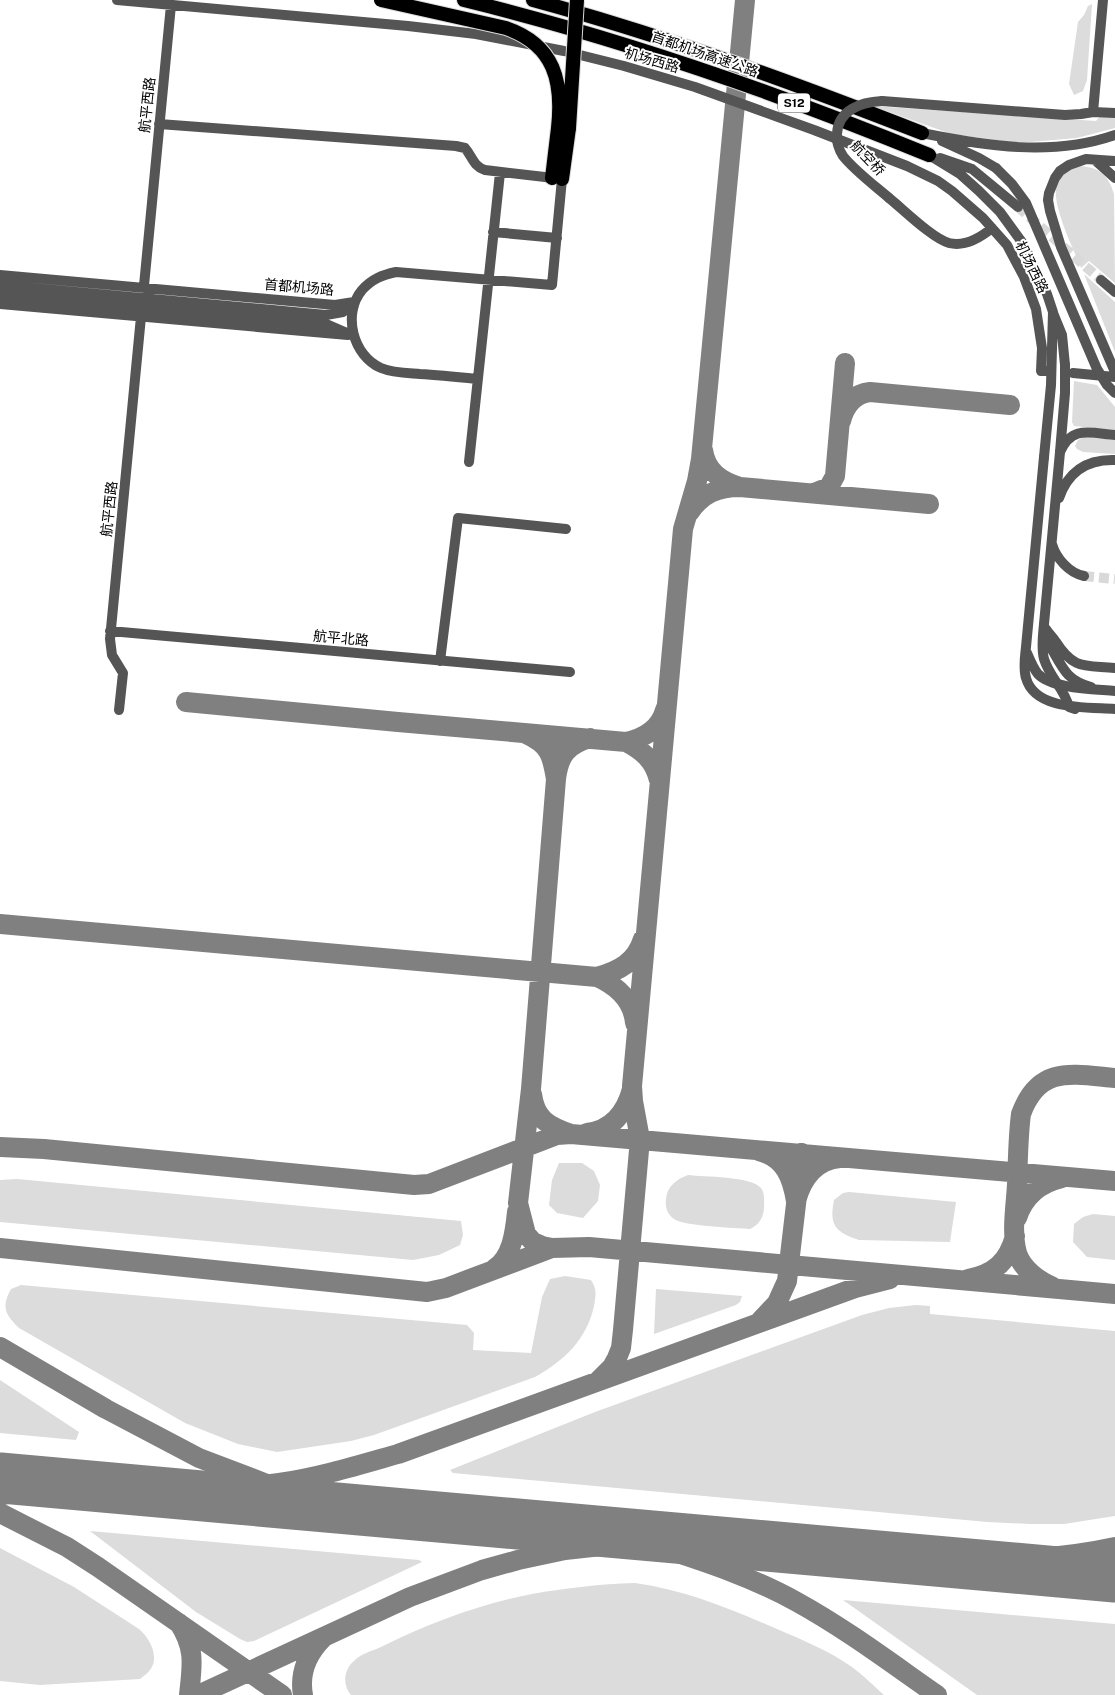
<svg xmlns="http://www.w3.org/2000/svg" width="1115" height="1695" font-family="'Public Sans','Noto Sans SC',sans-serif">
  <style>
    .green { fill: #dcdcdc }
    .lines { fill: none; stroke-linecap: round; stroke-linejoin: round }
    .taxiway { stroke: #808080; stroke-width: 20 }
    .runway { stroke: #808080; stroke-width: 51 }
    .minor-tunnel { stroke: #d9d9d9; stroke-width: 10; stroke-dasharray: 10 5; stroke-linecap: butt }
    .highway-casing { stroke: #dbdbdb; stroke-width: 16 }
    .minor { stroke: #555; stroke-width: 10 }
    .highway { stroke: #000; stroke-width: 14 }
    .highway-bridge-casing { stroke: #dbdbdb; stroke-width: 16; stroke-linecap: butt }
    .minor-bridge { stroke: #555; stroke-width: 10 }
    .highway-bridge { stroke: #000; stroke-width: 14 }
    .labels { text-anchor: middle; dominant-baseline: central; stroke-width: 4; stroke-linejoin: round; paint-order: stroke }
    .shield { fill: #fff; stroke: #4c4c4c; stroke-width: 1 }
    .shield-label { font-size: 12px; font-weight: bold; fill: #000 }
    .street-label { font-size: 14px; fill: #000; stroke: #fff }
  </style>
  <rect width="100%" height="100%" fill="#fff"/>
  <path class="green" d="M1092 4 1087 80 1083 91 1074 95 1069 84 1078 22 1084 15 1088 6Z
    M873 106 1096 121 1100 116 1115 117V128L1077 138 1018 143 951 134Z
    M1080 166C1099 167 1109 176 1114 194L1115 283 1089 261 1081 268C1074 250 1050 202 1057 184 1061 173 1070 169 1080 166Z
    M1084 274 1115 302V352Z
    M1074 381 1097 385 1115 407V430L1074 426 1072 422Z
    M1084 437 1115 440V454L1083 452 1077 449 1075 446 1078 440Z
    M559 1163H582L594 1171 600 1185 598 1201 583 1218 557 1213 549 1205 552 1180Z
    M688 1175C704 1177 751 1176 761 1188 765 1193 764 1201 764 1207 764 1217 759 1225 750 1229 737 1228 683 1226 674 1219 667 1214 665 1207 666 1199 667 1186 677 1179 688 1175Z
    M17 1179 461 1221 463 1235 460 1245 439 1255 413 1260 0 1222V1180Z
    M849 1192 956 1202 950 1242 859 1240C835 1232 829 1225 834 1200L843 1193Z
    M1093 1214 1115 1216V1260L1087 1257 1073 1242 1074 1224 1083 1217Z
    M565 1276 591 1280C597 1289 596 1295 594 1306 587 1339 564 1361 535 1377L374 1435 351 1441 277 1452 238 1444 185 1423 19 1328C5 1314 1 1307 11 1289L21 1285 467 1325 474 1333 473 1350 531 1353 542 1297 550 1279Z
    M656 1289 742 1296 740 1302 736 1305 654 1334Z
    M916 1305 930 1306V1314L1115 1331V1516L1064 1524H1030L987 1522 453 1473 450 1470 595 1412 862 1315 889 1308Z
    M0 1380 79 1432 76 1440 0 1433Z
    M90 1531 419 1560 422 1562 254 1641 247 1642 240 1639 196 1612Z
    M0 1548 74 1587 139 1629C150 1638 160 1658 150 1670 147 1674 143 1676 140 1679L40 1685 0 1681Z
    M635 1583C685 1590 731 1609 777 1629 803 1640 829 1651 852 1667 863 1675 874 1686 884 1695H351C342 1685 344 1669 354 1661 360 1654 372 1651 381 1647 429 1623 480 1604 532 1594 566 1588 600 1584 635 1583Z
    M843 1600 1115 1624V1695H977Z"/>
  <g class="lines">
    <path class="taxiway" d="M841 421C845 405 854 394 870 392L1010 405
      M703 450C706 471 720 481 740 487L929 504
      M814 493 829 487 835 476 845 363
      M689 513C701 494 718 487 740 487
      M186 702 398 722 626 742C644 738 660 729 665 710
      M526 734C550 745 552 755 556 779 559 755 567 745 590 738
      M626 742C643 751 654 760 659 780
      M0 924 597 977C617 986 633 1000 635 1023
      M597 977C619 971 636 962 643 939
      M532 1094C535 1119 548 1126 571 1134
      M587 1133C612 1130 626 1112 632 1089
      M0 1147 44 1149 414 1185 429 1184 557 1135 571 1134 1115 1181
      M759 1151C785 1158 792 1177 796 1201 802 1179 815 1160 840 1158
      M1017 1218C1024 1196 1040 1183 1062 1178
      M0 1248 427 1292 446 1288 552 1248 589 1247 1115 1294
      M552 1248 542 1246 533 1242 526 1234 518 1203 531 1089 556 779
      M494 1269C512 1258 515 1232 517 1212
      M968 1279C994 1274 1008 1262 1015 1236
      M1053 1287C1039 1281 1022 1269 1017 1253 1011 1232 1016 1205 1017 1184 1018 1160 1018 1137 1021 1114 1039 1065 1072 1074 1115 1078
      M760 1321 777 1303 787 1281 802 1153
      M0 1347 106 1409 199 1458 267 1484 392 1513
      M598 1381 612 1367 617 1358 621 1348 623 1330 640 1139 633 1101 632 1086 683 529 697 481 701 459 745 0
      M122 1489C174 1490 227 1490 279 1483 320 1477 359 1465 398 1454L855 1288 890 1279
      M0 1495 86 1485
      M0 1513 67 1547 98 1567 282 1695
      M659 1547C706 1562 754 1578 797 1602 846 1629 891 1663 937 1695
      M937 1562C997 1561 1056 1560 1115 1547
      M179 1623C196 1649 192 1666 189 1695
      M198 1695 410 1597 482 1570 518 1560 565 1550 637 1542 706 1541
      M303 1695C299 1673 308 1653 323 1638"/>
    <path class="runway" d="M0 1478 1115 1577"/>
    <path class="minor-tunnel" d="M1018 207 1101 280
      M1084 576 1115 579"/>
    <g class="highway-casing">
      <path id="highway" d="M464 0C623 39 778 93 929 155
        M533 0C666 36 794 83 922 133
        M552 178 558 128
        M562 179 569 128"/>
    </g>
    <path class="minor" d="M117 0 408 26 476 34 564 51 624 66 695 87 814 130 907 166 938 181 952 191 983 218 1007 245 1024 277 1036 309 1042 348 1041 371H1047
      M882 101 1065 115 1081 114 1093 112 1115 113
      M1093 112 1103 0
      M159 124 456 146 465 148C472 156 473 166 485 170L562 179 552 285 396 272C382 275 372 279 362 290 342 314 353 356 381 368 393 373 407 373 420 374 439 375 458 377 477 379
      M922 133C986 146 1052 157 1115 135
      M942 141 979 158 996 168
      M929 155 960 174 979 191 1000 212 1024 245 1047 294 1053 312 1051 385 1044 457
      M940 158 972 169 1018 207
      M1096 161 1115 178
      M1115 161 1086 159 1069 165 1060 171 1055 178 1049 193 1048 200 1050 211 1061 247 1115 372
      M889 198C904 210 932 238 949 243 965 247 980 238 992 228
      M493 232 557 238
      M0 275 335 305 354 302
      M1101 280 1115 292
      M0 285 326 315 343 312 355 302
      M0 294 324 323 354 336
      M0 304 348 335
      M1053 313 1062 335 1065 365
      M1073 373 1115 377
      M469 462 500 173
      M1059 498C1068 472 1087 459 1115 460
      M1052 544C1056 558 1069 573 1084 576
      M1046 629C1049 634 1053 637 1056 642 1074 670 1084 665 1115 668
      M110 631 570 672
      M1045 635C1046 641 1050 647 1054 653 1064 671 1069 681 1091 687
      M440 661 458 518 566 529
      M1075 709 1069 707C1064 688 1050 678 1044 659 1041 648 1043 635 1044 624L1060 452C1072 425 1090 433 1115 435
      M119 710 123 673 112 655 110 639 171 5"/>
    <use href="#highway" class="highway"/>
    <g class="highway-bridge-casing">
      <path id="highway-bridge" d="M381 0 506 28C555 45 563 82 558 128
        M569 128 577 0"/>
    </g>
    <path class="minor-bridge" d="M882 101C861 102 838 110 837 134 836 141 839 150 843 156 854 170 875 186 889 198
      M996 168 1012 184 1026 203 1097 369 1107 385 1115 393
      M1060 452 1065 393V365
      M1044 457 1026 647C1025 657 1023 668 1026 678 1035 711 1088 707 1115 709
      M1027 653C1030 660 1033 668 1038 674 1052 689 1095 689 1115 691"/>
    <use href="#highway-bridge" class="highway-bridge"/>
  </g>
  <g class="labels">
    <rect class="shield" x="778" y="93.5" width="32" height="19" rx="4"/>
    <g class="shield-label">
      <text x="794" y="103">S12</text>
    </g>
    <g class="street-label">
      <text transform="translate(705 54) rotate(19)">首都机场高速公路</text>
      <text transform="translate(652 60) rotate(16)">机场西路</text>
      <text transform="translate(147 105) rotate(-84)">航平西路</text>
      <text transform="translate(868 158) rotate(46)">航空桥</text>
      <text transform="translate(1032 267) rotate(64)">机场西路</text>
      <text transform="translate(299 287) rotate(5)">首都机场路</text>
      <text transform="translate(109 509) rotate(-84)">航平西路</text>
      <text transform="translate(341 638) rotate(5)">航平北路</text>
    </g>
  </g>
</svg>
